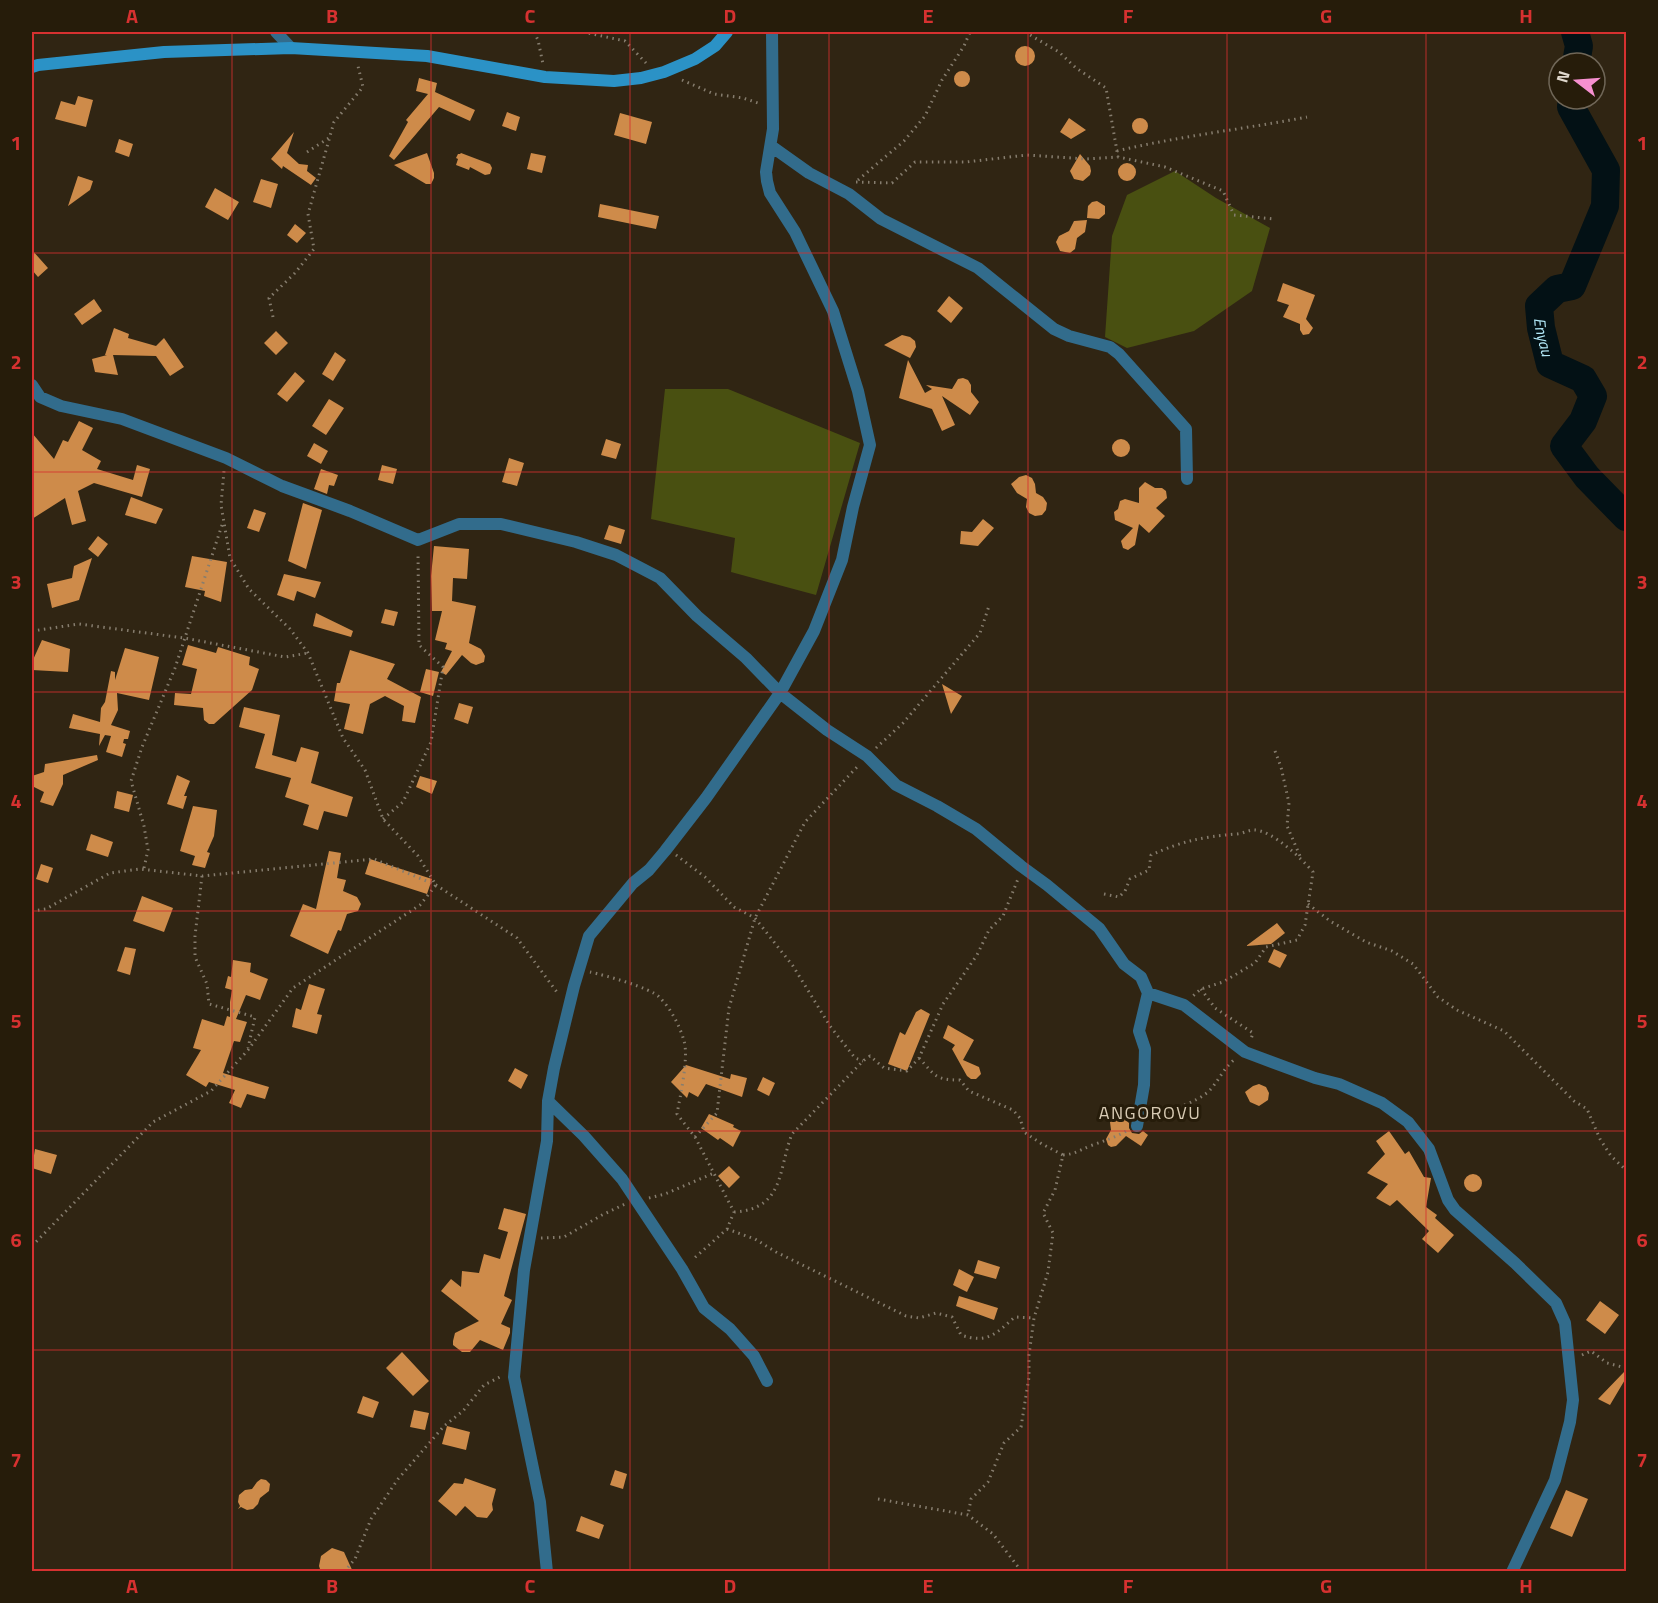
<svg xmlns="http://www.w3.org/2000/svg" width="1658" height="1603" font-family="'Titillium Web',sans-serif">
  <style>
    .green { fill: #495011 }
    .lines { fill: none; stroke-linecap: round; stroke-linejoin: round }
    .river { stroke: #031115; stroke-width: 28 }
    .building { fill: #ce8b4a }
    .path { stroke: #867d6e; stroke-width: 3; stroke-dasharray: 1.5 4.5; stroke-linecap: butt }
    .street { stroke: #326c8c; stroke-width: 12 }
    .secondary { stroke: #2b92c6; stroke-width: 12 }
    .grid { fill: none; stroke: #d63130; stroke-width: 1.5; stroke-opacity: 0.55 }
    .labels { text-anchor: middle; dominant-baseline: central; stroke-width: 6; stroke-linejoin: round; paint-order: stroke }
    .water-label { font-size: 16px; font-style: italic; fill: #b2e8f7; stroke: #261c0a }
    .quarter-label { font-size: 18px; letter-spacing: 1.5px; fill: #d8cbb4; stroke: #261c0a }
    .neatline { fill: none; stroke: #d63130; stroke-width: 2 }
    .grid-label { font-size: 20px; text-anchor: middle; font-weight: bold; fill: #d63130 }
  </style>
  <rect width="100%" height="100%" fill="#302513"/>
  <path class="green" d="M1175 171 1216 198 1270 228 1252 291 1194 331 1127 348 1105 337 1112 236 1127 195Z
    M665 389H728L860 443 816 595 731 572 735 538 651 519Z"/>
  <g class="lines">
    <g class="river">
      <path d="M1575 32 1579 46 1576 63"/>
      <path id="s1" d="M1572 99 1571 107 1606 170 1605 206 1572 286 1557 289 1539 306 1541 328 1550 364 1583 379 1593 396 1583 421 1564 446 1587 477 1626 517"/>
    </g>
  </g>
  <path class="building" d="M1015 56a10 10 0 1 1 20 0a10 10 0 1 1-20 0Z
    M954 79a8 8 0 1 1 16 0a8 8 0 1 1-16 0Z
    M419 78 437 83 435 92 475 110 470 121 439 107 394 160 389 156 408 122 406 120 428 94 416 91Z
    M78 96 93 100 86 127 55 119 61 101 75 105Z
    M507 112 520 117 516 131 502 126Z
    M620 113 652 122 646 144 614 135Z
    M1132 126a8 8 0 1 1 16 0a8 8 0 1 1-16 0Z
    M1069 118 1086 130 1071 139 1060 132Z
    M294 132 287 153 299 164 308 165 307 171 316 178 311 185 283 166 282 169 271 159Z
    M119 139 133 144 129 157 115 152Z
    M427 153 434 173V178L431 184H426L394 165Z
    M461 153 490 164 492 168 490 174 485 175 470 167 469 170 456 165 458 159 456 158 458 154H460Z
    M531 153 546 156 542 173 527 169Z
    M1080 154 1090 166 1091 171 1090 175 1083 181 1074 179 1070 171Z
    M1118 172a9 9 0 1 1 18 0a9 9 0 1 1-18 0Z
    M78 176 93 181 90 190 68 206Z
    M261 179 278 184 271 208 253 202Z
    M215 188 239 202 228 220 205 207Z
    M1097 201 1105 206V214L1099 219 1087 218 1088 206 1092 202Z
    M600 204 659 216 656 229 598 217Z
    M1087 220 1085 232 1077 238 1075 249 1070 253 1060 251 1056 242 1059 236 1069 231 1074 221Z
    M295 224 306 233 297 243 287 235Z
    M32 250 48 268 38 277 32 270Z
    M1283 283 1315 295 1306 319 1313 328 1309 334 1303 335 1300 330V324L1283 317 1289 305 1277 301Z
    M949 296 963 308 951 323 937 311Z
    M94 299 102 311 82 325 74 314Z
    M114 328 129 334 128 338 156 346 164 338 184 367 170 376 156 356 113 355 118 375 95 372 92 359 107 355H105Z
    M276 331 288 343 276 355 264 343Z
    M902 335 910 337 915 341 916 347 910 358 884 345Z
    M335 352 346 360 333 381 322 374Z
    M908 360 925 393 932 389 926 385 952 389 958 379 963 378 968 380 971 385V392L979 402 970 415 942 396 955 425 942 431 932 409 899 398Z
    M295 372 305 381 287 402 277 394Z
    M329 399 344 408 326 435 312 426Z
    M79 421 93 428 82 450 101 461 97 469 133 480 137 465 150 469 142 497 94 483 78 491 86 521 72 525 65 498 32 519V433L54 459 63 440 68 442Z
    M606 439 621 444 616 459 601 455Z
    M1112 448a9 9 0 1 1 18 0a9 9 0 1 1-18 0Z
    M314 443 328 451 321 464 307 456Z
    M509 458 524 463 517 486 502 482Z
    M382 465 397 469 393 484 378 480Z
    M321 469 338 475 334 486 329 485 327 494 314 489Z
    M1026 475 1032 478 1035 484 1036 493 1043 497 1047 503 1046 510 1042 515 1035 516 1029 513 1026 507 1027 499 1017 493 1011 484 1019 477Z
    M1145 482 1155 488H1162L1166 491 1167 498 1156 508 1165 516 1149 533 1139 524 1135 545 1128 550 1123 548 1121 541 1133 528 1115 520 1114 512 1118 509 1120 501 1125 499 1139 503V488Z
    M131 497 163 509 156 524 125 515Z
    M303 503 322 510 306 569 288 561Z
    M254 509 266 513 259 532 247 528Z
    M983 519 994 528 978 546 960 544 961 531 972 532Z
    M609 525 625 530 621 544 604 539Z
    M98 536 108 544 98 557 88 549Z
    M434 546 469 549 467 579 453 578 452 601 476 606 469 643 481 649 485 656 484 662 476 665 471 663 462 655 446 675 441 672 452 651 445 649 447 643 435 640 442 611H432L431 576Z
    M192 556 227 562 221 602 204 596 205 591 185 587Z
    M92 558 79 600 52 608 47 584 72 578 74 566Z
    M284 574 321 582 315 598 297 591 294 601 277 595Z
    M385 609 398 612 394 626 381 623Z
    M316 613 353 631 351 637 313 626Z
    M42 640 70 649 68 672 32 670V662Z
    M188 645 216 653 218 647 250 657 249 665 259 669 252 690 214 724H209L204 720 203 708 174 705 175 693 191 694 197 669 182 665Z
    M125 648 159 657 149 700 117 693 118 710 111 725 130 731 128 739H124L123 743 126 744 122 757 106 752 111 736 105 735 99 746 100 734 69 728 73 714 100 722 101 708 105 702 111 671 115 672V680Z
    M350 650 395 664 387 679 421 697 415 723 402 721 404 706 385 696 370 704 363 734 344 729 350 704 334 701 337 683H340Z
    M426 669 439 672 433 696 420 692Z
    M942 684 962 696 951 714Z
    M459 703 473 707 468 724 454 719Z
    M244 707 280 715 272 755 296 762 301 747 319 752 311 783 353 797 347 817 324 811 318 830 303 825 309 805 285 797 291 778 255 768 265 734 239 727Z
    M97 755 98 760 63 775V784L53 806 40 802 44 792 32 786V776L44 772 45 764Z
    M177 775 190 781 184 796H187L183 809 167 804Z
    M420 776 437 781 432 794 416 787Z
    M117 791 133 795 129 812 114 808Z
    M193 806 217 810 214 836 207 852 210 853 205 868 192 865 195 856 180 851Z
    M91 834 113 842 108 857 86 850Z
    M329 851 341 853 337 878 346 880 343 891 357 897 361 904 358 911 347 914 341 931 338 930 328 954 290 936 303 904 316 909Z
    M370 859 432 879 427 894 365 874Z
    M41 864 53 868 48 883 36 879Z
    M142 896 173 908 164 932 133 921Z
    M1277 923 1285 933 1271 944 1246 946Z
    M125 947 136 949 130 975 117 971Z
    M1274 949 1287 955 1280 968 1268 962Z
    M233 960 251 963 250 972 268 979 260 1000 246 995 236 1019 247 1022 240 1042 234 1041 223 1073 269 1087 265 1099 247 1094 241 1108 229 1103 235 1090 209 1082 206 1087 186 1075 201 1050 193 1048 202 1019 224 1026 227 1016 230 1017V1002L232 990 225 988 228 976 231 977Z
    M309 984 325 989 317 1014 322 1015 317 1034 292 1027 296 1008 301 1010Z
    M921 1009 930 1014 907 1071 888 1064 900 1032 905 1035 916 1012Z
    M948 1025 974 1040 963 1060 979 1067 981 1074 976 1079H971L967 1076 952 1049 955 1045 943 1038Z
    M686 1065 730 1079 731 1074 747 1078 742 1097 706 1084 698 1097 689 1092 687 1098 671 1082Z
    M515 1068 528 1075 521 1089 508 1081Z
    M763 1077 775 1083 769 1096 757 1090Z
    M1259 1084 1266 1087 1269 1093 1268 1100 1259 1106 1250 1102 1245 1092 1253 1086Z
    M709 1114 734 1125 733 1127 741 1131 733 1147 720 1138 718 1140 701 1128Z
    M1116 1115 1122 1116 1129 1123V1128L1132 1133 1139 1134 1143 1131 1148 1135 1141 1146 1126 1136 1116 1146 1111 1147 1108 1145 1106 1139 1111 1130 1110 1122Z
    M1389 1131 1405 1154 1409 1151 1424 1177 1431 1178 1426 1207 1437 1215 1435 1218 1454 1235 1438 1253 1422 1239 1429 1231 1397 1200 1390 1206 1376 1198 1388 1184 1367 1173 1385 1154 1376 1141Z
    M35 1149 57 1155 51 1174 32 1168Z
    M729 1166 740 1177 729 1188 718 1176Z
    M1464 1183a9 9 0 1 1 18 0a9 9 0 1 1-18 0Z
    M504 1208 526 1214 504 1296 512 1300 501 1324 510 1328V1333L503 1350 480 1340 470 1352H462L453 1345V1341L455 1333 479 1321 441 1291 451 1279 461 1287 462 1271 479 1273 484 1254 500 1259 508 1232 498 1229Z
    M978 1260 1000 1267 996 1279 974 1273Z
    M959 1269 974 1277 967 1292 953 1285Z
    M959 1296 998 1308 994 1320 956 1306Z
    M1600 1301 1619 1315 1605 1334 1586 1320Z
    M402 1352 429 1381 413 1396 386 1368Z
    M1624 1372 1626 1374V1378L1610 1405 1598 1399Z
    M363 1396 379 1402 373 1418 357 1413Z
    M414 1410 429 1413 425 1430 410 1427Z
    M447 1426 470 1432 466 1450 442 1444Z
    M615 1470 627 1474 623 1489 610 1485Z
    M465 1478 496 1489 492 1504 493 1510 487 1518 477 1517 465 1506 456 1516 438 1501 454 1483 463 1484Z
    M261 1479 266 1480 270 1484 269 1491 260 1498 258 1504 253 1509 247 1510 241 1507 238 1509 240 1506 238 1502 239 1495 245 1490 252 1489 257 1482Z
    M1566 1490 1588 1499 1572 1537 1550 1528Z
    M581 1516 604 1525 599 1539 576 1531Z
    M332 1548 344 1552 353 1572H321L319 1566 321 1556Z"/>
  <g class="lines">
    <path class="path" d="M534 32 538 40 543 64
      M583 32 625 41 646 63
      M1025 32 1059 52 1076 68 1106 88 1118 157
      M682 80 714 94 743 98 761 104
      M1117 151C1180 136 1244 129 1307 117
      M307 152 329 138
      M858 180 904 141 925 116 942 80 964 46 970 32
      M856 182 892 183 915 162H966L1027 155 1086 159 1118 157 1165 167 1223 191 1234 215 1274 219
      M273 317 269 298 295 273 314 249 308 214 334 122 363 87 358 66
      M32 631 79 624 184 638 285 657 308 653
      M876 748 903 723 980 633 989 606
      M1275 751 1281 767 1289 803 1287 826 1300 856
      M383 819 403 802 431 742 443 667 419 645 418 553
      M676 855 705 877 734 907 755 918 793 966 830 1026 855 1058 863 1061
      M144 868 148 850 144 826 131 781 142 747 175 668 223 522
      M202 876 195 936V957L207 984 209 1004 255 1017 248 1048
      M1104 894 1119 897 1125 891 1130 879 1149 870 1151 855C1183 841 1201 837 1236 834 1242 834 1248 830 1254 830 1272 830 1302 859 1313 872L1305 925 1297 940 1266 947 1255 963 1223 982 1201 989 1193 996
      M1308 904 1330 921 1366 942 1392 951 1413 964 1438 997 1457 1010 1504 1031 1574 1101 1587 1109 1600 1139 1611 1156 1626 1170
      M32 911 46 909 110 873 140 869 202 876 374 859 436 885 517 938 559 995
      M590 972C604 975 651 988 659 997 670 1007 680 1026 684 1041 689 1057 680 1097 677 1114L695 1137 734 1212 727 1229 692 1260
      M1201 989 1215 1008 1253 1033 1251 1039
      M919 1058C935 1075 934 1080 960 1080L969 1091 1013 1110 1020 1118 1024 1132 1042 1144 1063 1155 1055 1190 1043 1213 1053 1233 1048 1272 1034 1318 1029 1355V1377L1021 1427 1004 1443 988 1482 971 1499 968 1515
      M1151 1119C1169 1109 1196 1104 1210 1090 1219 1080 1224 1068 1234 1060
      M695 1137 717 1113 729 1008 755 918 805 822 858 766
      M1063 1155C1075 1154 1080 1150 1090 1146 1103 1141 1115 1138 1126 1131
      M649 1198 665 1194 714 1173
      M734 1212C785 1209 778 1169 792 1134L863 1061 870 1056 884 1068 907 1071 919 1058 943 1004 977 955 989 930 1003 916 1018 879
      M727 1229 755 1239 776 1252 906 1316 919 1318 936 1313 952 1317 961 1335C988 1344 995 1334 1015 1317L1034 1318
      M541 1238 564 1237 602 1215 625 1204
      M32 1246 153 1122 211 1091 248 1050 293 988 420 905 436 885 418 856 383 819 365 770 343 738 308 653 290 629 249 589 230 558 221 505 224 471
      M1582 1355 1591 1351 1607 1363 1626 1368
      M878 1499 968 1515 993 1534 1022 1572
      M344 1572 355 1559 371 1519 398 1479 444 1426 463 1411 484 1385 502 1376"/>
    <path class="street" d="M276 32 291 48
      M771 146 809 173 849 194 881 219 978 268 1054 329 1069 336 1110 347 1119 354 1186 429 1187 479
      M32 385 40 397 61 406 122 419 226 458 282 486 350 511 418 540 459 524H501L576 542 616 555 660 578 697 616 746 658 780 693 827 730 867 756 896 785 937 806 976 829 1021 866 1047 885 1099 928 1124 964 1141 977 1148 993 1139 1031 1145 1049 1144 1085 1137 1126
      M1148 993 1184 1005 1245 1052 1315 1078 1339 1084 1382 1103 1408 1122 1429 1149 1448 1200 1455 1210 1515 1263 1556 1303 1565 1323 1573 1400 1570 1422 1555 1480 1512 1572
      M548 1101 584 1136 622 1179 682 1269 704 1308 730 1329 754 1356 767 1381
      M547 1572 540 1502 514 1377 524 1270 547 1141 548 1101 554 1068 574 986 589 936 633 883 649 870 665 851 706 798 780 693 814 631 842 560 853 507 870 445 858 391 833 311 795 232 770 193 767 181 766 172 773 129 772 32"/>
    <path class="secondary" d="M32 67 38 65 164 52 291 48 427 56 545 77 614 81 641 78 664 72 695 59 715 46 727 32"/>
  </g>
  <path class="grid" d="M232 32V1572M431 32V1572M630 32V1572M829 32V1572M1028 32V1572M1227 32V1572M1426 32V1572M32 253H1626M32 472H1626M32 692H1626M32 911H1626M32 1131H1626M32 1350H1626"/>
  <g class="labels">
    <g class="water-label">
      <text stroke="none"><textPath href="#s1" startOffset="274">Enyau</textPath></text>
    </g>
    <g class="quarter-label">
      <text x="1150" y="1112">ANGOROVU</text>
    </g>
  </g>
  <rect width="1658" height="1603" fill="none" stroke="#261c0a" stroke-width="66"/>
  <g transform="translate(1577 81) rotate(287)"><circle r="28" fill="#261c0a" stroke="#706758" stroke-width="1.5"/>
  <path d="M0-4.5L10 22L0 15L-10 22Z" fill="#f690d0"/>
  <text y="-9" font-size="16" font-weight="bold" text-anchor="middle" fill="#dfd8cd">N</text>
  </g>
  <rect x="33" y="33" width="1592" height="1537" class="neatline"/>
  <g class="grid-label">
    <text x="132" y="23">A</text>
    <text x="332" y="23">B</text>
    <text x="530" y="23">C</text>
    <text x="730" y="23">D</text>
    <text x="928" y="23">E</text>
    <text x="1128" y="23">F</text>
    <text x="1326" y="23">G</text>
    <text x="1526" y="23">H</text>
    <text x="16" y="150">1</text>
    <text x="1642" y="150">1</text>
    <text x="16" y="369">2</text>
    <text x="1642" y="369">2</text>
    <text x="16" y="589">3</text>
    <text x="1642" y="589">3</text>
    <text x="16" y="808">4</text>
    <text x="1642" y="808">4</text>
    <text x="16" y="1028">5</text>
    <text x="1642" y="1028">5</text>
    <text x="16" y="1247">6</text>
    <text x="1642" y="1247">6</text>
    <text x="16" y="1467">7</text>
    <text x="1642" y="1467">7</text>
    <text x="132" y="1593">A</text>
    <text x="332" y="1593">B</text>
    <text x="530" y="1593">C</text>
    <text x="730" y="1593">D</text>
    <text x="928" y="1593">E</text>
    <text x="1128" y="1593">F</text>
    <text x="1326" y="1593">G</text>
    <text x="1526" y="1593">H</text>
  </g>
</svg>
